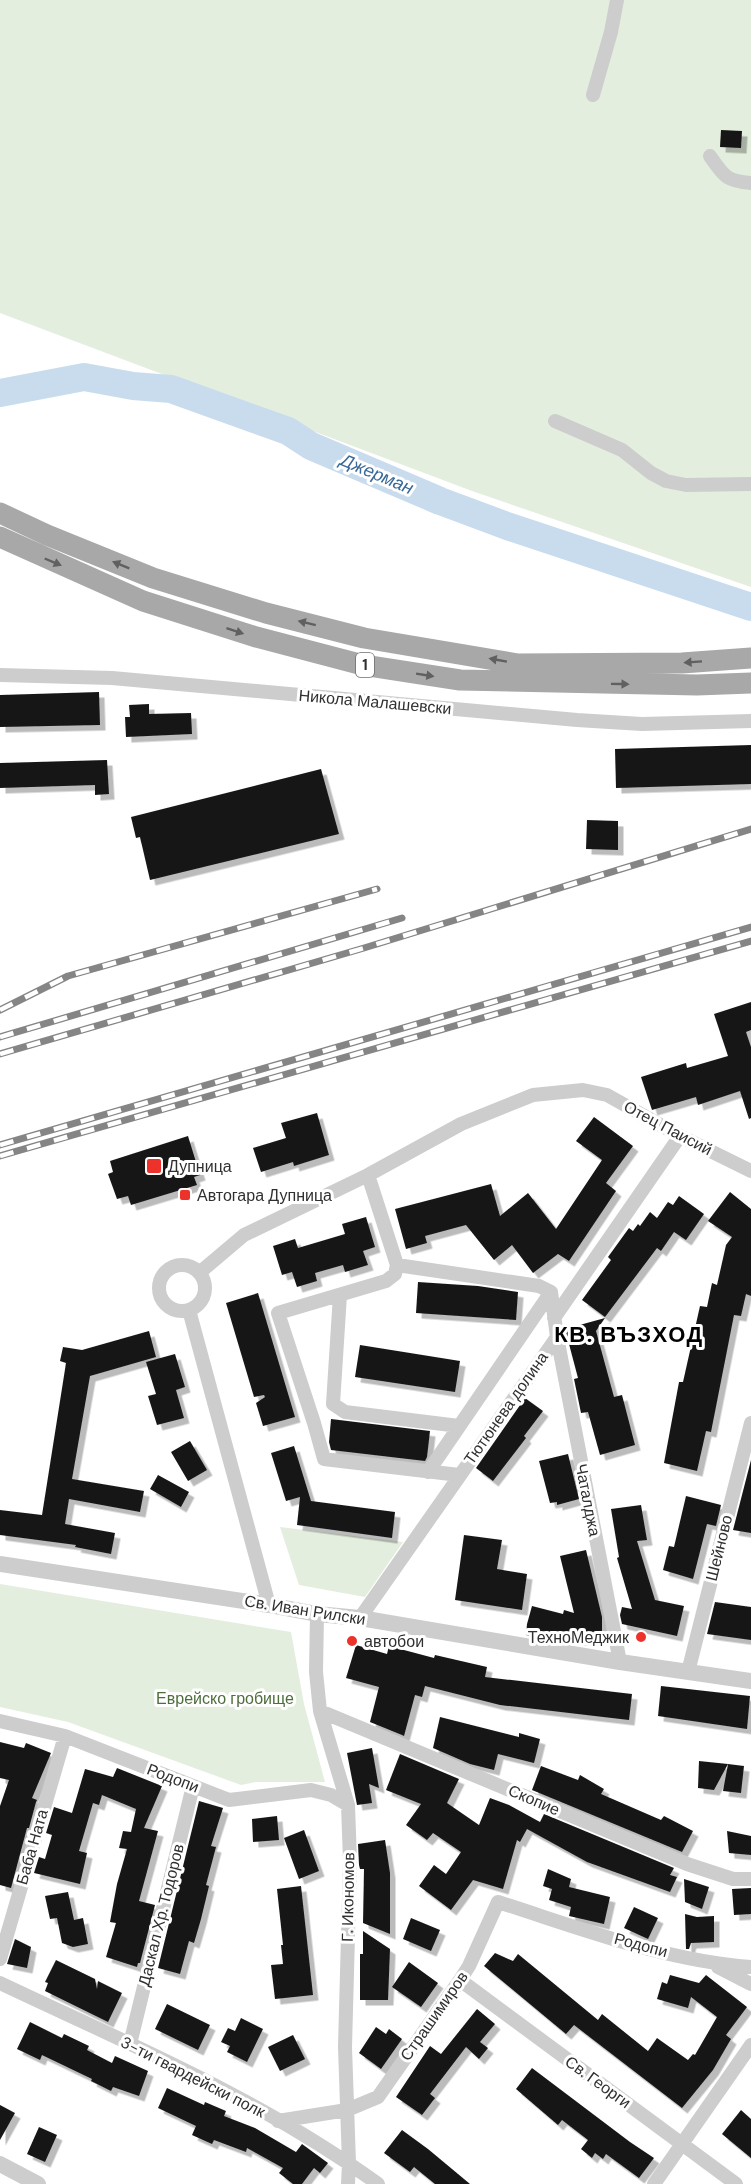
<svg xmlns="http://www.w3.org/2000/svg" width="751" height="2184" font-family="'DM Sans',sans-serif">
  <style>
    .green { fill: #e4eede }
    .lines { fill: none; stroke-linecap: round; stroke-linejoin: round }
    .river { stroke: #c9dcee; stroke-width: 28 }
    .building { fill: #171717; filter: url(#shadow) }
    .minor { stroke: #cdcdcd; stroke-width: 14 }
    .tertiary { stroke: #cdcdcd; stroke-width: 16 }
    .primary { stroke: #a8a8a8; stroke-width: 21 }
    .rail-casing { stroke: #858585; stroke-width: 7 }
    .rail { stroke: #fff; stroke-width: 4.5; stroke-dasharray: 14; stroke-linecap: butt }
    .oneway { fill: #606060 }
    .poi-dot { fill: #ed322c; stroke: #fff; stroke-width: 2 }
    .labels { text-anchor: middle; dominant-baseline: central; stroke-width: 6; stroke-linejoin: round; paint-order: stroke }
    .shield { fill: #fff; stroke: #6e6e6e; stroke-width: 1.5 }
    .shield-label { font-size: 15px; font-weight: bold; fill: #303030 }
    .street-label { font-size: 16px; fill: #303030; stroke: #fff }
    .poi-label { font-size: 16px; fill: #303030; stroke: #fff; text-anchor: start }
    .park-label { font-size: 16px; fill: #4e6e3b; stroke: #fff }
    .water-label { font-size: 18px; font-style: italic; fill: #396997; stroke: #fff }
    .district-label { font-size: 22px; font-weight: bold; letter-spacing: 1.5px; fill: #000; stroke: #fff }
  </style>
  <defs>
    <filter id="shadow"><feDropShadow dx="5.5" dy="5.5" stdDeviation="0" flood-color="#0004"/></filter>
  </defs>
  <rect width="100%" height="100%" fill="#fff"/>
  <path class="green" d="M0 0H751V587L472 491 0 313Z
    M280 1527 403 1542 365 1597 299 1585Z
    M0 1584 291 1632 304 1704 325 1782H256L241 1785 68 1722 0 1707Z"/>
  <g class="lines">
    <path class="river" d="M0 393 84 377 133 386 171 389 288 431 311 446 440 501 507 526 751 607"/>
  </g>
  <path class="building" d="M721 130 742 131 741 148 720 147Z
    M99 692 100 725 0 727V695Z
    M149 704V714L191 713 192 734 126 737 125 717H130L129 705Z
    M751 745V784L616 788 615 749Z
    M107 760 109 794 95 795V785L0 788V763Z
    M321 769 339 834 150 880 140 837 136 838 131 817Z
    M587 820 618 821V850L586 849Z
    M751 1002V1030L746 1032 751 1047V1118L749 1119 740 1091 698 1105 696 1097 652 1110 641 1077 686 1063 687 1068 728 1056 714 1014Z
    M317 1113 329 1155 294 1166 293 1162 261 1172 253 1148 286 1138 281 1123Z
    M594 1117 633 1146 606 1183 616 1191 569 1261 558 1254 533 1273 512 1245 494 1260 466 1225 425 1236 427 1243 406 1249 395 1209 491 1184 500 1216 528 1193 556 1229 602 1160 576 1141Z
    M188 1136 200 1175 194 1177 197 1185 131 1205 128 1196 117 1199 108 1174 113 1172 110 1161Z
    M730 1192 751 1209V1296L746 1294 741 1316 734 1315 711 1432 706 1431 697 1471 664 1463 679 1382H683L700 1306 707 1307 712 1283 717 1285 726 1245 732 1237 708 1221Z
    M679 1196 704 1214 686 1240 674 1232 661 1251 657 1248 605 1317 582 1300 611 1260 608 1257 629 1228 633 1231 638 1224 640 1226 650 1212 657 1218 668 1202 673 1205Z
    M366 1217 375 1247 363 1251 368 1265 345 1272 343 1265 315 1273 317 1281 297 1287 292 1272 282 1275 273 1246 295 1239 298 1248 345 1234 342 1224Z
    M418 1282 478 1286 518 1292 516 1320 416 1313Z
    M258 1293 295 1417 263 1426 256 1403 265 1397 264 1395 254 1397 226 1303Z
    M605 1318 596 1331 614 1397 622 1395 635 1445 600 1455 588 1412 581 1413 574 1379 578 1378 565 1329Z
    M149 1331 156 1357 90 1376 72 1479 144 1491 140 1512 69 1499 65 1524 115 1533 111 1554 75 1547 76 1545 0 1535V1510L42 1515 66 1363 60 1361 63 1347 82 1350Z
    M360 1345 460 1361 455 1392 355 1377Z
    M175 1354 185 1387 176 1390 184 1418 157 1425 148 1396 156 1394 146 1362Z
    M525 1398 543 1411 524 1436 526 1438 493 1481 476 1468Z
    M331 1419 430 1431 427 1457 425 1461 331 1450 329 1442Z
    M190 1441 207 1470 188 1481 171 1452Z
    M294 1446 311 1501 395 1512 392 1538 297 1525 300 1497 286 1501 271 1453Z
    M568 1454 579 1499 557 1505V1502L550 1503 539 1461Z
    M751 1460V1533L733 1530Z
    M158 1475 189 1492 181 1507 150 1489Z
    M686 1496 721 1505 716 1526 707 1524 693 1579 663 1570 669 1546 674 1547Z
    M641 1505 647 1540 637 1541 655 1600 684 1606 677 1636 622 1624 620 1615 622 1607 632 1609 617 1558 619 1557 611 1509Z
    M464 1535 502 1540 497 1569 527 1574 522 1610 455 1600Z
    M586 1550 602 1617V1640H579L567 1637 565 1641H558L526 1635 527 1624 532 1606 563 1614 564 1610 574 1613 560 1556Z
    M715 1602 751 1607V1640L707 1634Z
    M356 1645 387 1654 389 1646 434 1658 435 1655 487 1667 485 1677 632 1694 629 1720 500 1705 425 1686 422 1697 415 1695 404 1736 402 1735 370 1722 379 1687 346 1678Z
    M661 1686 750 1696 747 1729 658 1716Z
    M440 1717 519 1737V1733L540 1739 534 1763 498 1754 494 1770 470 1764 433 1748Z
    M0 1742 24 1748 26 1743 51 1753 32 1798 37 1800 36 1802 29 1828H27L11 1888 0 1885V1806L9 1780 0 1778Z
    M372 1748 379 1788 369 1784 372 1803 357 1805 347 1753Z
    M400 1754 459 1779 447 1803 479 1825 490 1798 509 1805 540 1822 544 1814 674 1868 670 1875 677 1877 670 1892 587 1862 527 1829 520 1842 517 1840 503 1889 473 1880 451 1910 419 1886 434 1865 446 1874 461 1852 433 1833 427 1840 406 1825 421 1804 386 1790Z
    M699 1761 728 1764 714 1790 698 1788Z
    M728 1764 744 1766 741 1793 723 1791Z
    M541 1766 578 1780 580 1775 604 1789 601 1794 661 1820 664 1816 693 1831 682 1852 532 1790Z
    M117 1768 162 1786 144 1828 158 1831 139 1901 155 1905 140 1963H138L137 1967 106 1957 116 1923 110 1922 117 1884 127 1849 119 1848 123 1831 131 1832 136 1809 102 1795 99 1805 93 1803 79 1851 87 1853 80 1884 34 1873 39 1857 45 1859 52 1835 46 1833 54 1807 72 1813 85 1769 113 1777Z
    M199 1801 223 1808 211 1846 216 1847 206 1885 209 1886 201 1919 194 1943 189 1941 180 1974 158 1968Z
    M277 1816 279 1840 253 1842 252 1819Z
    M304 1830 319 1871 299 1879 284 1838Z
    M727 1831 751 1836V1855L729 1853Z
    M385 1840 390 1873V1934L363 1923 364 1869H360L359 1865 358 1844Z
    M548 1869 571 1879 569 1887 610 1897 604 1924 569 1916 571 1907 549 1900 552 1889 543 1886Z
    M684 1879 709 1887 702 1909 685 1902Z
    M301 1886 313 1995 275 1999 271 1965 283 1964 281 1945H283L277 1889Z
    M751 1888V1914L734 1915 732 1889Z
    M68 1892 74 1920 83 1918 88 1944 73 1947 62 1943 57 1918 50 1919 45 1896Z
    M634 1907 658 1918 648 1939 624 1928Z
    M685 1914 697 1917 714 1916V1942L691 1943 689 1949H686Z
    M411 1918 440 1930 431 1951 403 1939Z
    M363 1931 390 1949 388 2000H360V1954H363Z
    M15 1939 31 1947 27 1968 7 1964Z
    M495 1953 513 1961 518 1954 598 2020 602 2014 648 2051 657 2038 688 2060 693 2054 695 2055 717 2017 691 1997 688 2008 657 1999 662 1982 667 1984 670 1975 699 1983 706 1975 747 2007 726 2035 731 2039 713 2070 682 2108 574 2025 566 2034 484 1966Z
    M56 1960 95 1979 97 1989 98 1981 122 1993 108 2022 45 1991 48 1983 45 1982Z
    M409 1962 438 1983 421 2007 392 1987Z
    M167 2004 210 2025 198 2050 155 2029Z
    M477 2009 495 2024 480 2042 488 2048 479 2059 466 2047 430 2094 435 2098 422 2115 396 2097 430 2046 441 2054Z
    M241 2018 263 2029 247 2062 227 2052 230 2046 221 2042 228 2028 235 2031Z
    M30 2022 62 2038 64 2034 89 2046 87 2050 112 2063 115 2056 148 2071 139 2096 113 2087 111 2091 91 2081 92 2079 42 2055 40 2060 17 2049Z
    M376 2027 386 2034 389 2029 402 2039 381 2069 359 2053Z
    M293 2035 305 2059 280 2071 268 2047Z
    M532 2068 630 2142 654 2158 639 2178 606 2154 603 2159 595 2153 592 2158 581 2149 588 2140 562 2120 558 2125 516 2089Z
    M167 2088 204 2105 205 2102 226 2111 224 2116 255 2128 296 2152 302 2144 328 2163 320 2173 314 2168 302 2184H293L279 2173 283 2168 247 2148 246 2152 214 2140 212 2144 192 2135 196 2126 158 2108Z
    M0 2105 15 2113 0 2140Z
    M741 2110 751 2119V2158L722 2134Z
    M39 2127 57 2135 45 2162 27 2154Z
    M402 2130 428 2149 470 2184H435L414 2167 410 2172 384 2153Z"/>
  <g class="lines">
    <path class="minor" d="M593 95 611 32 617 0
      M710 156C724 176 726 181 751 183
      M555 421 622 450 651 473 666 481 686 485 751 484
      M0 675 112 678 577 720 642 724 751 721
      M368 1175 397 1265 395 1274 386 1281 278 1313 314 1423 324 1459 459 1475
      M397 1265 539 1286 551 1292
      M159 1288a23 23 0 1 1 46 0a23 23 0 1 1-46 0Z
      M199 1273 244 1235 368 1175 461 1124 533 1095 583 1090 607 1095 680 1136 751 1171
      M340 1295 333 1404 345 1412 459 1426
      M189 1310 269 1605
      M554 1318 680 1136
      M557 1337 620 1662
      M428 1472 551 1292
      M317 1614 316 1672 320 1711 348 1805 350 1861 345 2047 349 2163 348 2184
      M360 1618 557 1337 551 1292
      M688 1672 751 1423
      M320 1711 687 1864 733 1879H751
      M0 1721 65 1736 229 1800 311 1790 331 1795 348 1805
      M0 1959 65 1736
      M718 1967 751 1984
      M460 1980 736 2184
      M0 1983C129 2044 263 2100 378 2184
      M130 2044 193 1786
      M278 2121 347 2110 378 2097 460 1980 469 1966 498 1902C580 1928 665 1961 751 1967
      M654 2184 751 2045"/>
    <path class="tertiary" d="M0 1564 269 1605 317 1614 360 1618 620 1662 751 1681
      M0 2164 38 2184"/>
    <path class="primary" d="M0 513 47 535 153 578 266 613 364 638 518 664 682 663 751 658
      M0 537 143 601 256 637 363 665 460 680 697 685 751 683"/>
    <g class="rail-casing">
      <path id="rail" d="M0 1010 68 976 377 889
        M0 1037 402 918
        M0 1054 364 948 751 829
        M0 1145 751 927
        M0 1156 751 941"/>
    </g>
    <use href="#rail" class="rail"/>
  </g>
  <defs><path id="oneway-solid" d="M-6-.8H1V-3.2L6.5 0L1 3.2V.8H-6Z" transform="scale(1.5)"/></defs>
  <g class="oneway">
    <use href="#oneway-solid" transform="translate(53 562) rotate(23)"/>
    <use href="#oneway-solid" transform="translate(121 565) rotate(-158)"/>
    <use href="#oneway-solid" transform="translate(307 623) rotate(-166)"/>
    <use href="#oneway-solid" transform="translate(235 631) rotate(18)"/>
    <use href="#oneway-solid" transform="translate(498 660) rotate(-170)"/>
    <use href="#oneway-solid" transform="translate(693 662) rotate(176)"/>
    <use href="#oneway-solid" transform="translate(425 675) rotate(9)"/>
    <use href="#oneway-solid" transform="translate(620 684) rotate(1)"/>
  </g>
  <g class="poi-dot">
    <rect x="146" y="1158" width="16" height="16" rx="3"/>
    <rect x="179" y="1189" width="12" height="12" rx="3"/>
    <circle cx="641" cy="1637" r="6"/>
    <circle cx="352" cy="1641" r="6"/>
  </g>
  <g class="labels">
    <rect class="shield" x="356" y="653" width="18" height="24" rx="4.5"/>
    <g class="shield-label">
      <text x="365" y="665">1</text>
    </g>
    <g class="street-label">
      <text transform="translate(375 702) rotate(5)">Никола Малашевски</text>
      <text transform="translate(668 1128) rotate(28)">Отец Паисий</text>
      <text transform="translate(506 1408) rotate(-55)">Тютюнева долина</text>
      <text transform="translate(588 1500) rotate(79)">Чаталджа</text>
      <text transform="translate(719 1548) rotate(-76)">Шейново</text>
      <text transform="translate(305 1610) rotate(9)">Св. Иван Рилски</text>
      <text transform="translate(173 1778) rotate(21)">Родопи</text>
      <text transform="translate(534 1800) rotate(23)">Скопие</text>
      <text transform="translate(32 1847) rotate(-74)">Баба Ната</text>
      <text transform="translate(348 1897) rotate(-89)">Г. Икономов</text>
      <text transform="translate(161 1915) rotate(-76)">Даскал Хр. Тодоров</text>
      <text transform="translate(641 1945) rotate(15)">Родопи</text>
      <text transform="translate(434 2016) rotate(-55)">Страшимиров</text>
      <text transform="translate(193 2077) rotate(27)">3-ти гвардейски полк</text>
      <text transform="translate(598 2082) rotate(36)">Св. Георги</text>
    </g>
    <g class="poi-label">
      <text x="168" y="1166">Дупница</text>
      <text x="197" y="1195">Автогара Дупница</text>
      <text x="629" y="1637" text-anchor="end">ТехноМеджик</text>
      <text x="364" y="1641">автобои</text>
    </g>
    <g class="park-label">
      <text x="225" y="1698">Еврейско гробище</text>
    </g>
    <g class="water-label">
      <text transform="translate(377 474) rotate(23)">Джерман</text>
    </g>
    <g class="district-label">
      <text x="629" y="1334">КВ. ВЪЗХОД</text>
    </g>
  </g>
</svg>
